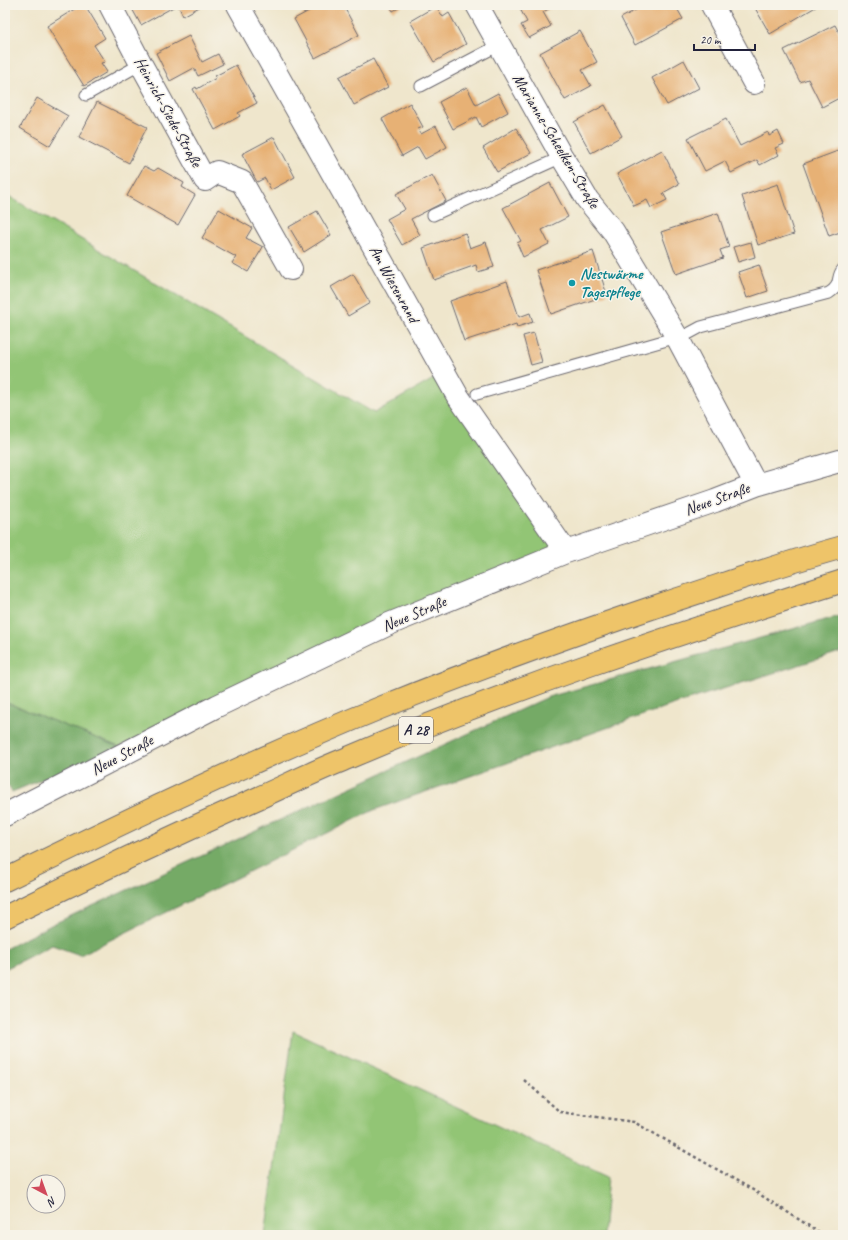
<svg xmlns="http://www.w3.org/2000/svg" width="848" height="1240" font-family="Caveat,sans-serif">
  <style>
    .green { fill: #92c575; stroke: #5a7458 }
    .forest { fill: #75aa66; stroke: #4c6650 }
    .building { fill: #e7b175 }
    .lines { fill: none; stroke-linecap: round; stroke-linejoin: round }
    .service-casing { stroke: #6a676e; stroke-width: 13 }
    .minor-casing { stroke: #6a676e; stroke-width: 24 }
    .motorway-casing { stroke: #6a676e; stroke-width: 24 }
    .path { stroke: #6a676e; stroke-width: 2.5; stroke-dasharray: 3 3; stroke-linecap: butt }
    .service { stroke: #fff; stroke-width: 11 }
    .minor { stroke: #fff; stroke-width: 22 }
    .motorway { stroke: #eec469; stroke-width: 22 }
    .culture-dot { fill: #0f9aa8; stroke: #f7f3e8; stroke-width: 1.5 }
    .labels { text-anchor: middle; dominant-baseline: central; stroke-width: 3; stroke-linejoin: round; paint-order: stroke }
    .shield { fill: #f7f3e8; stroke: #62616f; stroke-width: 1 }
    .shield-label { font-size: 15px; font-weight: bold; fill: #22223b }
    .street-label { font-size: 16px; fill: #22223b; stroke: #f7f3e8 }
    .culture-label { font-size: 16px; font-weight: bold; fill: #0d838f; stroke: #f7f3e8; text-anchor: start }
  </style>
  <rect width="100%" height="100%" fill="#f7f3e8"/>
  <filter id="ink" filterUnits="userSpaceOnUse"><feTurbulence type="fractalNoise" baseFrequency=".025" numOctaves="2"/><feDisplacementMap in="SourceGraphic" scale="8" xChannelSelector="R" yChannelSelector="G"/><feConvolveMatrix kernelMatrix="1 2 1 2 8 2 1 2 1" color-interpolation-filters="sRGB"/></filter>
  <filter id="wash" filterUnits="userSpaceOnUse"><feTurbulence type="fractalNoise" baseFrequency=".012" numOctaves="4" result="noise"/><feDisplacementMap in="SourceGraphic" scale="16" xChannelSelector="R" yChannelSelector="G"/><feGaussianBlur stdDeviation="0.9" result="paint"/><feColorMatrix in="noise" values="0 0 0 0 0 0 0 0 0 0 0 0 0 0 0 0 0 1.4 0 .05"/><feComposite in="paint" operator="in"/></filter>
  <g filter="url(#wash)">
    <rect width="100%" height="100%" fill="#efe6cc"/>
    <path class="green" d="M5 194 374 413 437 377 556 551 119 747 5 702Z
      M293 1031 608 1177 603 1235H265Z"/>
    <path class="forest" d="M843 615V651L669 706 374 810 80 955 52 945 5 969V949L53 924 548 697Z
      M5 702 119 747 12 792 5 781Z"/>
    <g id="blocks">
      <path class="building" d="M81 5H85L105 38 94 45 105 62 101 63 107 72 84 86 47 26Z
        M130 5H177L141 25Z
        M178 5H203L183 16Z
        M320 5H343L359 35 315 58 294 19Z
        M389 5H404L393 11Z
        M518 5H556L543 12 551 26 529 38 521 25 527 22Z
        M645 5H675L683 19 635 45 621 18Z
        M759 5H819L770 34 755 8Z
        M436 6 443 17 449 13 466 44 434 62 410 21Z
        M835 25 843 40V96L822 107 808 79 800 82 784 50Z
        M580 31 597 62 582 70 591 86 565 100 540 53Z
        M189 36 202 62 218 54 223 64 198 76 194 68 170 81 156 53Z
        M373 59 388 87 354 105 339 77Z
        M684 60 699 88 667 105 652 78Z
        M236 65 257 103 238 113 240 116 215 130 193 89 196 87 197 89 216 78 215 76Z
        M467 87 476 105 498 93 508 112 481 127 476 117 453 129 439 102Z
        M37 98 68 116 50 146 20 128Z
        M97 102 147 127 129 163 79 137Z
        M410 103 423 127 418 129 421 134 436 126 447 147 425 159 418 147 402 156 382 119Z
        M605 105 622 136 591 153 574 122Z
        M726 119 740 146 768 132 769 136 778 131 784 144 775 148 779 155 760 165 757 160 731 173 725 161 705 171 688 138Z
        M516 128 531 153 497 172 483 148Z
        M274 137 295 177 271 190 265 178 257 182 242 154Z
        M843 149V231L829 236 803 164Z
        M662 150 679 184 663 193 667 200 651 208 647 200 634 206 617 174Z
        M144 166 154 171 158 168 184 183 182 187 195 195 178 225 127 196Z
        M432 175 446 201 411 219 420 235 402 245 387 219 405 209 396 194Z
        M550 183 568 217 542 230 549 244 523 257 517 243 521 241 503 208Z
        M778 184 794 234 758 245 742 196Z
        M219 209 252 228 246 238 263 247 248 272 232 263 236 257 202 238Z
        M317 211 331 235 304 252 289 227Z
        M718 213 729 247 720 250 723 258 676 274 661 232Z
        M465 233 470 248 486 242 494 267 478 272 476 265 434 280 423 248Z
        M751 242 755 257 738 262 733 247Z
        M593 251 607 295 551 314 536 270Z
        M759 265 768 291 747 298 738 272Z
        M353 274 370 303 348 316 331 287Z
        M507 281 519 317 530 313 533 322 517 327 516 324 464 341 450 301Z
        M534 333 542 362 531 365 523 336Z"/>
    </g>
  </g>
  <g filter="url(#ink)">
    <use href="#blocks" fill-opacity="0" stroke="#6a676e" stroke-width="1"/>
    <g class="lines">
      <g class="service-casing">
        <path id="service" d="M421 86 499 45
          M86 95 141 64
          M433 215 562 157
          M477 394 688 334 701 327 829 293C843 284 835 278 843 269"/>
      </g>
      <g class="minor-casing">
        <path id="minor" d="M110 5 141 64 205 180 217 172 242 182 291 269
          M238 5 457 395 566 552
          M477 5 562 157 587 199 613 231 677 337 756 485
          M712 5 754 83
          M5 815 217 706 389 624 566 552 715 501 756 485 843 460"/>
      </g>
      <g class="motorway-casing">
        <path id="motorway" d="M5 880C129 819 253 760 380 708 474 670 570 635 666 603 725 584 783 563 843 547
          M5 917C88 876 171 837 256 799 285 786 313 772 343 760 506 690 674 635 843 581"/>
      </g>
      <path class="path" d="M524 1080 560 1112 634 1122 753 1190 823 1235"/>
      <use href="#service" class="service"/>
      <use href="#minor" class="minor"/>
      <use href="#motorway" class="motorway"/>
    </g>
  </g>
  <circle class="culture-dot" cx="572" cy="283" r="4"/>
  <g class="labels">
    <rect class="shield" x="399" y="717" width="34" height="26" rx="3"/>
    <g class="shield-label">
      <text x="416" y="730">A 28</text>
    </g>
    <g class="street-label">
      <text transform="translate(168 112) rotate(61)">Heinrich-Siede-Straße</text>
      <text transform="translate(556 141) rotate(59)">Marianne-Scheelken-Straße</text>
      <text transform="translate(394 284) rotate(61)">Am Wiesenrand</text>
      <text transform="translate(717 499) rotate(-20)">Neue Straße</text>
      <text transform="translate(414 614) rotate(-23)">Neue Straße</text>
      <text transform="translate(122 755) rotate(-28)">Neue Straße</text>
    </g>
    <g class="culture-label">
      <text x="580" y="274">Nestwärme<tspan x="580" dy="18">Tagespflege</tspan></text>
    </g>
  </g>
  <rect width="848" height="1240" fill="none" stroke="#f7f3e8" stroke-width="20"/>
  <g transform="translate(46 1194) rotate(139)"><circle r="19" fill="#f7f3e8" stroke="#a29fa3"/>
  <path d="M0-3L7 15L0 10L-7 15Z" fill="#d1495b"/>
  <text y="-6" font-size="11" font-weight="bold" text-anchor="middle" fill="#22223b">N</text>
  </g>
  <path d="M694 44v6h61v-6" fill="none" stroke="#22223b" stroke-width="2"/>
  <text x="700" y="44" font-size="12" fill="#22223b" stroke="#f7f3e8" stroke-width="3" paint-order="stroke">20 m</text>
</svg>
